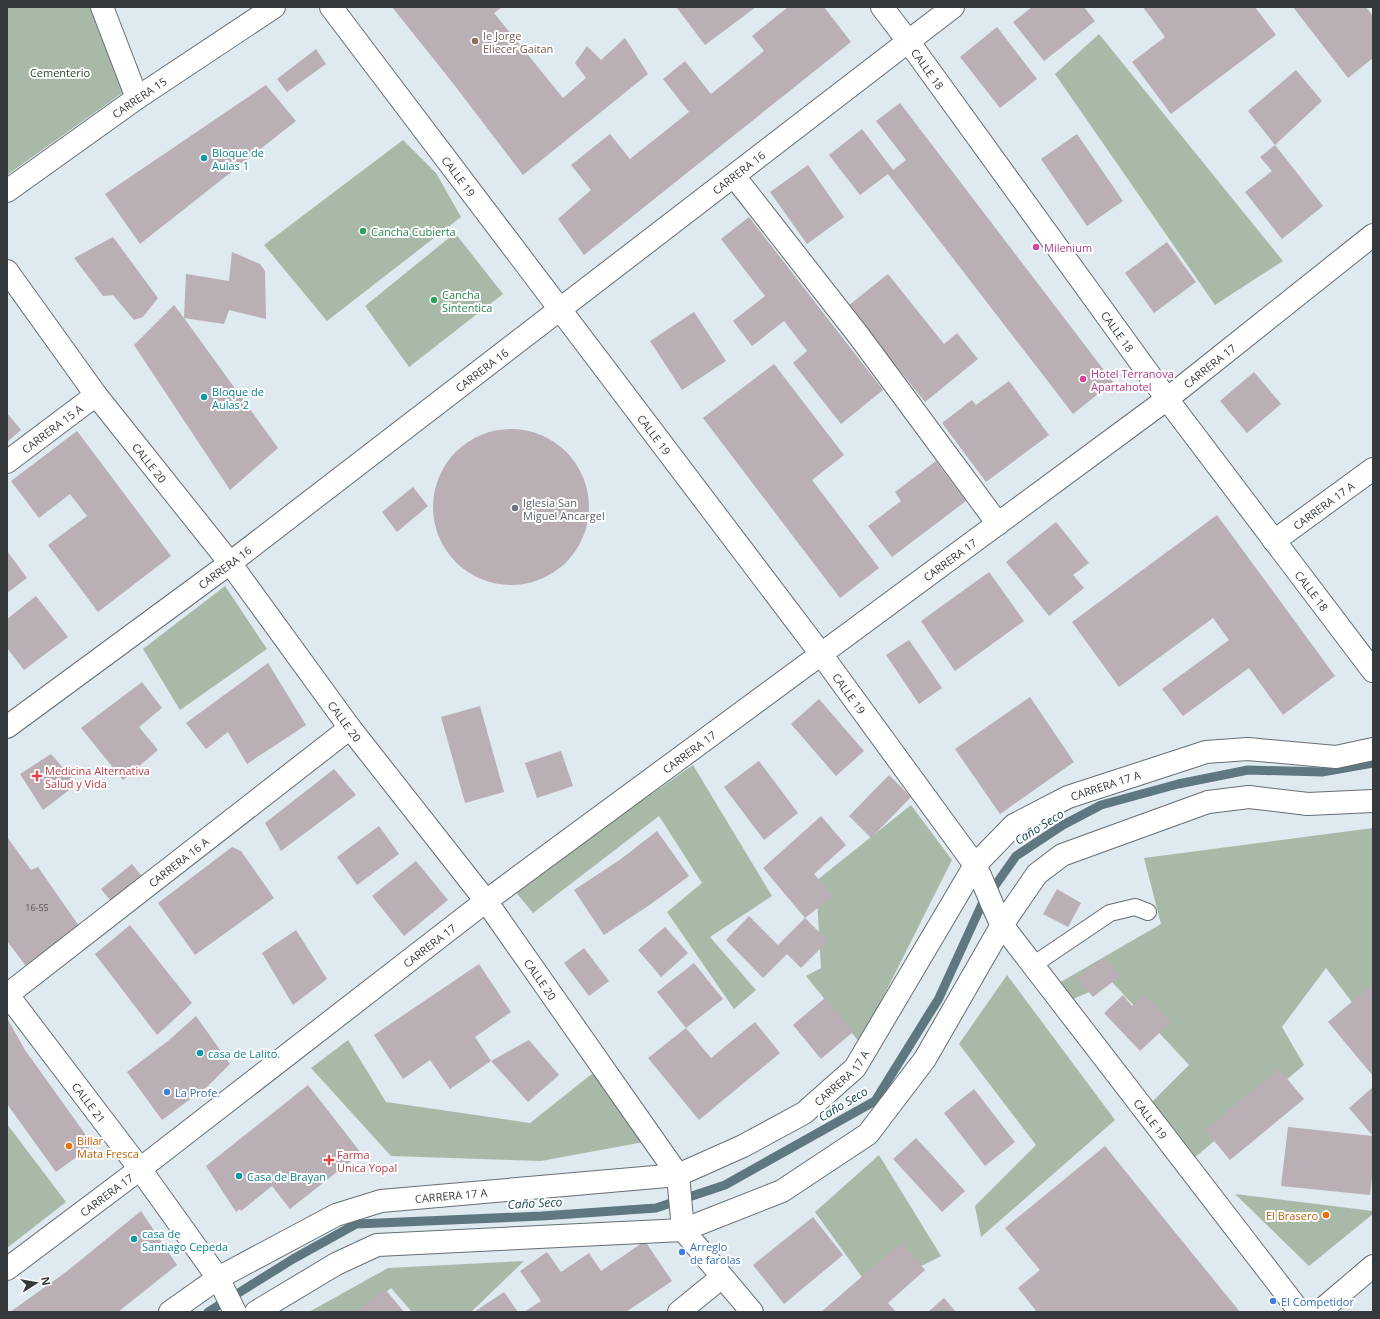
<svg xmlns="http://www.w3.org/2000/svg" width="1380" height="1319" font-family="'Open Sans',sans-serif">
  <style>
    .green { fill: #a9b9a7 }
    .lines { fill: none; stroke-linecap: round; stroke-linejoin: round }
    .stream { stroke: #5f7880; stroke-width: 9 }
    .building { fill: #b9afb5 }
    .lane-casing { stroke: #666e74; stroke-width: 18 }
    .street-casing { stroke: #666e74; stroke-width: 24 }
    .secondary-casing { stroke: #666e74; stroke-width: 24 }
    .lane { stroke: #fff; stroke-width: 16 }
    .street { stroke: #fff; stroke-width: 22 }
    .secondary { stroke: #fff; stroke-width: 22 }
    .education-dot { fill: #8d6e63; stroke: #fff; stroke-width: 1.5 }
    .culture-dot { fill: #0f9aa8; stroke: #fff; stroke-width: 1.5 }
    .leisure-dot { fill: #2e9e5b; stroke: #fff; stroke-width: 1.5 }
    .hotel-dot { fill: #d1479c; stroke: #fff; stroke-width: 1.5 }
    .worship-dot { fill: #6b7280; stroke: #fff; stroke-width: 1.5 }
    .health-dot { fill: #e0444e; stroke: #fff; stroke-width: 1.5 }
    .shop-dot { fill: #3f7fe0; stroke: #fff; stroke-width: 1.5 }
    .food-dot { fill: #e8710a; stroke: #fff; stroke-width: 1.5 }
    .labels { text-anchor: middle; dominant-baseline: central; stroke-width: 4; stroke-linejoin: round; paint-order: stroke }
    .number-label { font-size: 9px; fill: #58575b }
    .education-label { font-size: 11px; fill: #785e54; stroke: #fff; text-anchor: start }
    .street-label { font-size: 11px; fill: #373a3d; stroke: #fff }
    .park-label { font-size: 11px; fill: #284926; stroke: #fff }
    .culture-label { font-size: 11px; fill: #0d838f; stroke: #fff; text-anchor: start }
    .leisure-label { font-size: 11px; fill: #27864d; stroke: #fff; text-anchor: start }
    .hotel-label { font-size: 11px; fill: #b23c85; stroke: #fff; text-anchor: start }
    .worship-label { font-size: 11px; fill: #5b616d; stroke: #fff; text-anchor: start }
    .health-label { font-size: 11px; fill: #be3a42; stroke: #fff; text-anchor: start }
    .shop-label { font-size: 11px; fill: #366cbe; stroke: #fff; text-anchor: start }
    .food-label { font-size: 11px; fill: #c56008; stroke: #fff; text-anchor: start }
    .water-label { font-size: 12px; font-style: italic; fill: #144954; stroke: #fff }
  </style>
  <rect width="100%" height="100%" fill="#dfe9f0"/>
  <path class="green" d="M7 7H90L125 91 7 175Z
    M1099 34 1283 261 1215 305 1055 74Z
    M403 140 436 173 461 217 327 321 264 245Z
    M455 233 503 294 409 367 365 306Z
    M225 586 267 649 180 710 143 649Z
    M693 765 772 896 710 937 756 990 734 1009 667 912 702 883 659 816 533 913 514 890Z
    M911 805 952 860 860 1043 806 976 821 968 816 881Z
    M1373 828V1004L1361 1014 1326 968 1282 1027 1304 1065 1193 1159 1147 1107 1189 1065 1112 982 1071 1000 1059 983 1161 924 1144 858Z
    M1007 975 1115 1120 981 1237 975 1206 1036 1145 959 1044Z
    M348 1040 386 1102 530 1123 593 1073 644 1142 541 1161 391 1156 311 1068Z
    M7 1124 66 1202 7 1248Z
    M879 1155 941 1256 872 1291 815 1212Z
    M1235 1194 1373 1211V1214L1309 1266Z
    M524 1261 471 1312H412L391 1288 362 1312H309L388 1268Z"/>
  <g class="lines">
    <path class="stream" d="M208 1312 293 1259 356 1224 542 1216 656 1208 725 1185 875 1101 939 998 982 904 1016 856 1063 825 1101 805 1178 784 1248 770 1322 772 1373 763"/>
  </g>
  <path class="building" d="M392 7H502L494 13 563 98 586 78 575 63 587 46 601 60 625 38 648 74 523 175 452 82Z
    M678 7H756L705 45 677 8Z
    M788 7H824L851 42 584 255 558 219 591 190 571 165 610 134 630 159 689 112 663 79 685 61 711 94 764 51 752 36Z
    M1032 7H1084L1095 21 1044 61 1013 22Z
    M1143 7H1255L1276 35 1171 114 1132 62 1165 37Z
    M1293 7H1366L1373 16V58L1348 78Z
    M997 27 1037 79 1000 108 960 57Z
    M316 49 326 64 287 92 277 79Z
    M1296 70 1322 101 1275 145 1248 111Z
    M266 85 296 121 140 244 105 194Z
    M900 103 1113 382 1073 414 888 174 860 195 829 155 862 129 893 170 906 160 876 121Z
    M1077 134 1123 201 1087 226 1041 159Z
    M1275 145 1323 206 1282 239 1245 192 1272 171 1260 157Z
    M808 165 844 217 807 244 770 192Z
    M749 217 883 390 841 424 793 363 807 351 784 321 752 346 733 321 765 296 721 239Z
    M113 237 158 298 143 317 134 320 113 295 103 296 74 258Z
    M1167 242 1196 282 1154 313 1125 273Z
    M232 252 260 264 265 271 266 319 229 310 224 324 184 318 278 448 230 490 134 345 174 305 184 318 186 274 229 281Z
    M888 274 944 344 957 333 978 359 925 402 848 306Z
    M694 312 726 361 682 390 650 341Z
    M774 364 844 455 812 480 879 568 840 598 703 418Z
    M1254 372 1281 404 1247 433 1220 401Z
    M1009 381 1049 435 986 482 942 423 972 400 976 405Z
    M7 413 21 430 7 442Z
    M433 507a78 78 0 1 1 156 0a78 78 0 1 1-156 0Z
    M77 431 171 556 98 612 48 545 87 516 70 494 39 518 11 481Z
    M936 461 966 501 892 557 868 526 901 501 895 492Z
    M413 487 428 506 397 532 382 512Z
    M1217 515 1335 676 1283 715 1249 668 1183 716 1162 689 1229 640 1213 618 1119 687 1072 622Z
    M1056 522 1089 563 1073 575 1084 588 1049 616 1006 562Z
    M7 551 27 578 7 593Z
    M989 572 1024 621 955 671 921 621Z
    M36 596 68 637 24 670 7 648V619Z
    M909 640 942 688 919 704 886 655Z
    M268 663 306 725 247 764 228 732 206 749 186 723Z
    M142 682 162 708 139 727 158 750 123 780 81 728Z
    M1030 697 1074 762 1000 814 955 749Z
    M819 699 864 751 836 776 791 724Z
    M480 706 504 792 465 803 441 717Z
    M561 751 573 786 537 798 525 763Z
    M51 754 77 784 43 810 20 774Z
    M759 761 798 813 764 840 724 787Z
    M334 769 356 795 281 851 265 823Z
    M889 775 911 797 871 838 849 816Z
    M821 816 846 845 814 874 833 896 805 918 828 941 801 968 787 954 763 978 726 940 749 916 778 945 805 918 763 868Z
    M379 826 399 854 357 885 337 857Z
    M657 831 689 876 651 904 604 935 574 890 621 859Z
    M7 837 31 870 38 867 79 926 26 966 7 941Z
    M232 847 241 851 274 898 195 955 158 903Z
    M416 861 448 900 404 936 372 896Z
    M132 864 145 880 114 905 101 889Z
    M1057 889 1081 903 1068 927 1043 914Z
    M130 925 192 1003 157 1035 95 954Z
    M665 927 688 953 661 977 638 950Z
    M296 930 327 979 293 1005 262 953Z
    M584 948 609 981 589 996 564 963Z
    M1105 957 1120 976 1093 997 1077 978Z
    M694 963 723 999 686 1028 711 1058 755 1022 780 1053 699 1120 648 1058 686 1028 657 992Z
    M479 964 511 1012 475 1037 491 1061 529 1040 559 1075 528 1102 491 1061 450 1089 430 1060 403 1079 374 1035Z
    M1373 984V1076L1328 1022Z
    M1145 994 1171 1022 1140 1051 1104 1013 1123 995 1132 1006Z
    M825 998 853 1032 821 1059 793 1025Z
    M196 1016 230 1064 208 1086 162 1120 127 1072 168 1041Z
    M7 1018 25 1050 93 1145 56 1172 7 1104Z
    M1279 1069 1304 1099 1230 1160 1205 1130Z
    M308 1085 361 1153 290 1209 272 1186 241 1211 240 1209 236 1212 206 1166Z
    M1373 1087V1170L1370 1195 1281 1186 1288 1127 1373 1136 1349 1108Z
    M974 1089 1015 1142 985 1166 944 1113Z
    M916 1138 965 1191 942 1212 893 1159Z
    M1105 1146 1139 1188 1240 1312H1037L1018 1288 1040 1270 1005 1228Z
    M141 1211 177 1265 118 1312H10L66 1272Z
    M813 1217 843 1255 784 1304 753 1265Z
    M645 1241 672 1281 626 1312H524L541 1301 520 1271 547 1252 561 1272 589 1253 601 1271Z
    M902 1242 925 1270 888 1303 896 1312H821Z
    M385 1289 404 1312H357Z
    M504 1292 518 1312H474Z
    M944 1298 956 1312H928Z"/>
  <g class="lines">
    <g class="lane-casing">
      <path id="lane" d="M1033 965 1110 913 1135 907 1148 912"/>
    </g>
    <g class="street-casing">
      <g id="street">
        <path d="M102 7 137 98"/>
        <path id="s1" d="M331 7 821 654 975 865C985 884 991 905 1002 925L1300 1312"/>
        <path id="s2" d="M882 7 908 41 1167 399 1373 671"/>
        <path d="M734 176 859 336 998 524"/>
        <path id="s3" d="M7 191 137 98 274 7"/>
        <path id="s4" d="M7 271 96 395 230 563 350 728 486 901 678 1175 683 1230 752 1312"/>
        <path id="s5" d="M7 462 96 395"/>
        <path id="s6" d="M1274 541 1373 469"/>
        <path id="s7" d="M7 727 230 563 953 7"/>
        <path id="s8" d="M7 994 140 1169 218 1278 235 1312"/>
        <path id="s9" d="M7 995 350 728"/>
        <path id="s10" d="M7 1269 140 1169 486 901 1167 399 1373 235"/>
        <path d="M679 1312 722 1277"/>
      </g>
    </g>
    <g class="secondary-casing">
      <g id="secondary">
        <path id="s11" d="M170 1312 218 1278 336 1215 381 1201 678 1175 743 1146 804 1113 855 1068 975 865 1014 825 1068 797 1206 752 1248 749 1336 757 1373 749"/>
        <path d="M256 1312 336 1264 377 1245 683 1230 782 1191 868 1134 925 1059 1002 925 1037 874 1062 855 1208 802 1249 797 1308 804 1373 801"/>
        <path d="M1319 1312 1373 1266"/>
      </g>
    </g>
    <use href="#lane" class="lane"/>
    <use href="#street" class="street"/>
    <use href="#secondary" class="secondary"/>
  </g>
  <circle class="education-dot" cx="475" cy="41" r="4"/>
  <g class="culture-dot">
    <circle cx="204" cy="158" r="4"/>
    <circle cx="204" cy="397" r="4"/>
    <circle cx="200" cy="1053" r="4"/>
    <circle cx="239" cy="1176" r="4"/>
    <circle cx="134" cy="1239" r="4"/>
  </g>
  <g class="leisure-dot">
    <circle cx="363" cy="231" r="4"/>
    <circle cx="434" cy="300" r="4"/>
  </g>
  <g class="hotel-dot">
    <circle cx="1036" cy="247" r="4"/>
    <circle cx="1083" cy="379" r="4"/>
  </g>
  <circle class="worship-dot" cx="515" cy="508" r="4"/>
  <g class="health-dot">
    <path d="M35 770h4v4h4v4h-4v4h-4v-4h-4v-4h4z"/>
    <path d="M327 1154h4v4h4v4h-4v4h-4v-4h-4v-4h4z"/>
  </g>
  <g class="shop-dot">
    <circle cx="167" cy="1092" r="4"/>
    <circle cx="682" cy="1252" r="4"/>
    <circle cx="1273" cy="1301" r="4"/>
  </g>
  <g class="food-dot">
    <circle cx="69" cy="1146" r="4"/>
    <circle cx="1326" cy="1215" r="4"/>
  </g>
  <g class="labels">
    <g class="number-label">
      <text x="37" y="907">16-55</text>
    </g>
    <g class="education-label">
      <text x="483" y="35">Ie Jorge<tspan x="483" dy="13">Eliecer Gaitan</tspan></text>
    </g>
    <g class="street-label">
      <text stroke="none"><textPath href="#s2" startOffset="77">CALLE 18</textPath></text>
      <text stroke="none"><textPath href="#s3" startOffset="162">CARRERA 15</textPath></text>
      <text stroke="none"><textPath href="#s7" startOffset="918">CARRERA 16</textPath></text>
      <text stroke="none"><textPath href="#s1" startOffset="212">CALLE 19</textPath></text>
      <text stroke="none"><textPath href="#s2" startOffset="401">CALLE 18</textPath></text>
      <text stroke="none"><textPath href="#s10" startOffset="1504">CARRERA 17</textPath></text>
      <text stroke="none"><textPath href="#s7" startOffset="594">CARRERA 16</textPath></text>
      <text stroke="none"><textPath href="#s5" startOffset="56">CARRERA 15 A</textPath></text>
      <text stroke="none"><textPath href="#s1" startOffset="536">CALLE 19</textPath></text>
      <text stroke="none"><textPath href="#s4" startOffset="239">CALLE 20</textPath></text>
      <text stroke="none"><textPath href="#s6" startOffset="61">CARRERA 17 A</textPath></text>
      <text stroke="none"><textPath href="#s10" startOffset="1180">CARRERA 17</textPath></text>
      <text stroke="none"><textPath href="#s7" startOffset="270">CARRERA 16</textPath></text>
      <text stroke="none"><textPath href="#s2" startOffset="725">CALLE 18</textPath></text>
      <text stroke="none"><textPath href="#s1" startOffset="860">CALLE 19</textPath></text>
      <text stroke="none"><textPath href="#s4" startOffset="563">CALLE 20</textPath></text>
      <text stroke="none"><textPath href="#s10" startOffset="856">CARRERA 17</textPath></text>
      <text stroke="none"><textPath href="#s11" startOffset="1138">CARRERA 17 A</textPath></text>
      <text stroke="none"><textPath href="#s9" startOffset="217">CARRERA 16 A</textPath></text>
      <text stroke="none"><textPath href="#s10" startOffset="532">CARRERA 17</textPath></text>
      <text stroke="none"><textPath href="#s4" startOffset="887">CALLE 20</textPath></text>
      <text stroke="none"><textPath href="#s11" startOffset="730">CARRERA 17 A</textPath></text>
      <text stroke="none"><textPath href="#s8" startOffset="136">CALLE 21</textPath></text>
      <text stroke="none"><textPath href="#s1" startOffset="1383">CALLE 19</textPath></text>
      <text stroke="none"><textPath href="#s10" startOffset="124">CARRERA 17</textPath></text>
      <text stroke="none"><textPath href="#s11" startOffset="310">CARRERA 17 A</textPath></text>
    </g>
    <g class="park-label">
      <text x="60" y="72">Cementerio</text>
    </g>
    <g class="culture-label">
      <text x="212" y="152">Bloque de<tspan x="212" dy="13">Aulas 1</tspan></text>
      <text x="212" y="391">Bloque de<tspan x="212" dy="13">Aulas 2</tspan></text>
      <text x="208" y="1053">casa de Lalito.</text>
      <text x="247" y="1176">Casa de Brayan</text>
      <text x="142" y="1233">casa de<tspan x="142" dy="13">Santiago Cepeda</tspan></text>
    </g>
    <g class="leisure-label">
      <text x="371" y="231">Cancha Cubierta</text>
      <text x="442" y="294">Cancha<tspan x="442" dy="13">Sintentica</tspan></text>
    </g>
    <g class="hotel-label">
      <text x="1044" y="247">Milenium</text>
      <text x="1091" y="373">Hotel Terranova<tspan x="1091" dy="13">Apartahotel</tspan></text>
    </g>
    <g class="worship-label">
      <text x="523" y="502">Iglesia San<tspan x="523" dy="13">Miguel Ancargel</tspan></text>
    </g>
    <g class="health-label">
      <text x="45" y="770">Medicina Alternativa<tspan x="45" dy="13">Salud y Vida</tspan></text>
      <text x="337" y="1154">Farma<tspan x="337" dy="13">Unica Yopal</tspan></text>
    </g>
    <g class="shop-label">
      <text x="175" y="1092">La Profe.</text>
      <text x="690" y="1246">Arreglo<tspan x="690" dy="13">de farolas</tspan></text>
      <text x="1281" y="1301">El Competidor</text>
    </g>
    <g class="food-label">
      <text x="77" y="1140">Billar<tspan x="77" dy="13">Mata Fresca</tspan></text>
      <text x="1318" y="1215" text-anchor="end">El Brasero</text>
    </g>
    <g class="water-label">
      <text transform="translate(1039 827) rotate(-32)">Caño Seco</text>
      <text transform="translate(843 1104) rotate(-31)">Caño Seco</text>
      <text transform="translate(535 1203) rotate(-3)">Caño Seco</text>
    </g>
  </g>
  <rect width="1380" height="1319" fill="none" stroke="#373a3d" stroke-width="16"/>
  <g transform="translate(36 1283) rotate(79)" stroke="#ffffff" stroke-width="3" paint-order="stroke">
  <path d="M0-3L7 15L0 10L-7 15Z" fill="#373a3d"/>
  <text y="-6" font-size="11" font-weight="bold" text-anchor="middle" fill="#373a3d">N</text>
  </g>
</svg>
